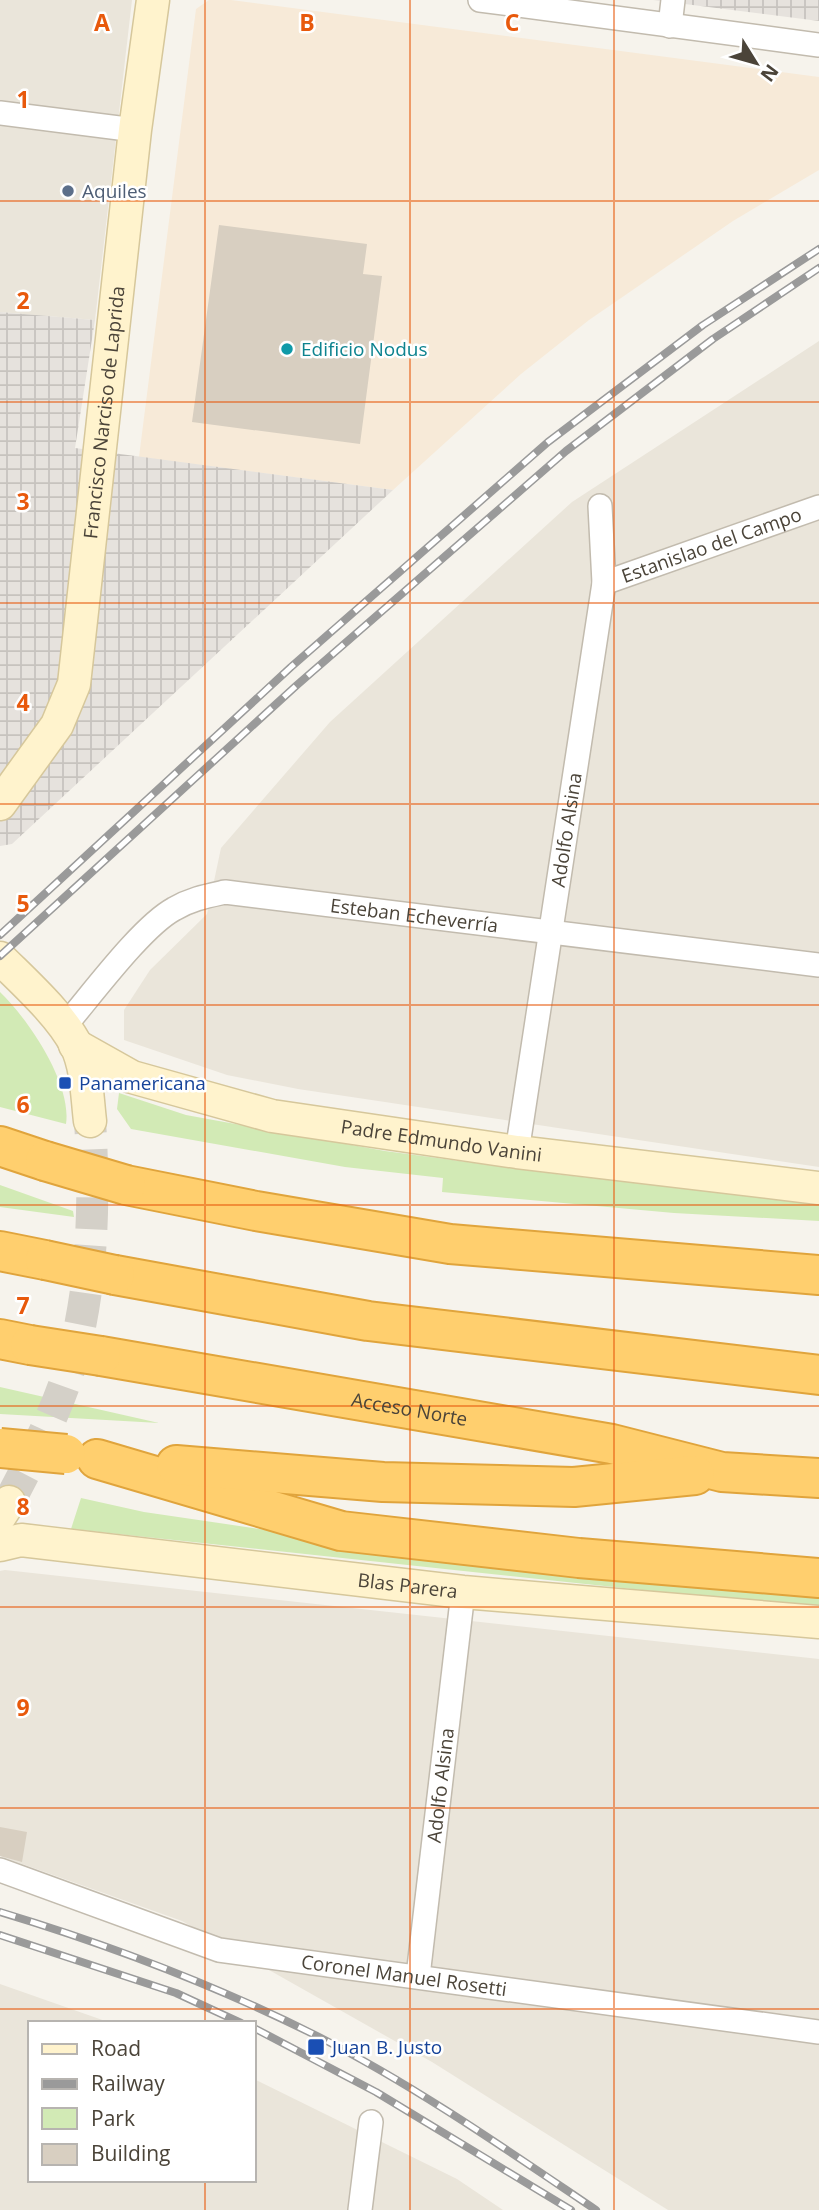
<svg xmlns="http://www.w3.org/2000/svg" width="819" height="2210" font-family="'Open Sans',sans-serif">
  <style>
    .residential { fill: #eae5da }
    .commercial { fill: #f7ead8 }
    .industrial { fill: url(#industrial-grid) }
    .green { fill: #d2eab5 }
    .building { fill: #d8cfc1 }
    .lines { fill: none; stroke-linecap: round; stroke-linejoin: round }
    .secondary-tunnel { stroke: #d4d0c8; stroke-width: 32; stroke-dasharray: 32 16; stroke-linecap: butt }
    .street-casing { stroke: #c2bbae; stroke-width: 26 }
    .secondary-casing { stroke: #d6c79b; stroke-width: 35 }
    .highway-casing { stroke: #e0a43c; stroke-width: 42 }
    .street { stroke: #fff; stroke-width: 23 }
    .secondary { stroke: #fff3cd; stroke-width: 32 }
    .highway { stroke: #ffcf6e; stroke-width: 38 }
    .rail-casing { stroke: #9a9a9a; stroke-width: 8 }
    .rail { stroke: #fff; stroke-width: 5; stroke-dasharray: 16; stroke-linecap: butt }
    .highway-bridge-casing { stroke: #e0a43c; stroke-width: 42; stroke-linecap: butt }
    .highway-bridge { stroke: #ffcf6e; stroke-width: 38 }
    .grid { fill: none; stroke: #e8590c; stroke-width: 2; stroke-opacity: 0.55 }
    .service-dot { fill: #5c6f8a; stroke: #fff; stroke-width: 2.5 }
    .culture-dot { fill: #0f9aa8; stroke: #fff; stroke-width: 2.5 }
    .transit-dot { fill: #1a4fb4; stroke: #fff; stroke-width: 2.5 }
    .labels { text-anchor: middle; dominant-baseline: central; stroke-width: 5; stroke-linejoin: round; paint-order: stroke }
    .service-label { font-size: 19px; fill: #4e5e75; stroke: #fff; text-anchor: start }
    .culture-label { font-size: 19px; fill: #0d838f; stroke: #fff; text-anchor: start }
    .street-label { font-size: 19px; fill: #4b4439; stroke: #fff }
    .transit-label { font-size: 19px; fill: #164399; stroke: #fff; text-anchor: start }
    .grid-label { font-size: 23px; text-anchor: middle; font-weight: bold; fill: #e8590c; stroke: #fff; stroke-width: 5; stroke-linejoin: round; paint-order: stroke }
  </style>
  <defs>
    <pattern id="industrial-grid" width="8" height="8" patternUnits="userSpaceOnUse" patternTransform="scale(1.75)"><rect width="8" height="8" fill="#e6e2dd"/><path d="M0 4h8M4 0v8" fill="none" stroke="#c7c3be"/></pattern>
  </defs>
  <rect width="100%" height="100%" fill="#f6f3ec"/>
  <path class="residential" d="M0 0H132L95 320 0 312Z
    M819 341V1167L298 1089 227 1075 124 1040V1010L150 970 207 914 221 848 330 722 572 502Z
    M5 1570 819 1659V2210H668L432 2062 182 1921 0 1856V1571Z
    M0 1984 111 2023H30V2180H254V2079L457 2179 503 2210H0Z"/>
  <path class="commercial" d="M209 0H231L819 77V170L733 221 589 320 521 374 393 490 139 457 196 9Z"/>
  <path class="industrial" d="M653 0H819V21Z
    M0 312 95 320 75 448 393 490 12 844 0 846Z"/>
  <path class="green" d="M0 992C29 1020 72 1084 66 1124L0 1107Z
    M119 1093 186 1115 385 1151 564 1175 819 1203V1221L674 1213 442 1192 443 1178 345 1167 131 1129 117 1109Z
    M0 1185 73 1211 74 1217 0 1207Z
    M0 1387 159 1423 0 1414Z
    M81 1498 144 1512 485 1562 819 1590V1609L71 1529Z"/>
  <path class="building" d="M219 225 367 244 363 274 382 276 360 444 192 422Z
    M0 1827 27 1832 22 1862 0 1856Z"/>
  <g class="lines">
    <path class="secondary-tunnel" d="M9 1502C33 1456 58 1410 72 1360 93 1284 95 1199 90 1121"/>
    <g class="street-casing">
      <g id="street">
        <path d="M480 0 819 45"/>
        <path d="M670 26 673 0"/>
        <path d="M0 113 135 130"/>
        <path id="s1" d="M604 583 819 507"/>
        <path id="s2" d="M63 1028C90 997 141 927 174 909 191 899 207 896 225 892L819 965"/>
        <path id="s3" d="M517 1152 604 583 600 506"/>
        <path id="s4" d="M0 1870 219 1950 819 2032"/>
        <path id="s5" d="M418 1976 463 1592"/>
        <path d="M360 2210 371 2122"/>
      </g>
    </g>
    <g class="secondary-casing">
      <g id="secondary">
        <path id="s6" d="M0 804 57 725 74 684 135 130 153 0"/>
        <path d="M0 958C24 982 61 1015 76 1045 87 1068 87 1096 90 1121"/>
        <path id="s7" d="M75 1045 132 1077 272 1116 517 1152 819 1188"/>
        <path d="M0 1516 9 1502"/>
        <path id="s8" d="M0 1545 21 1540 463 1592 819 1622"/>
      </g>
    </g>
    <g class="highway-casing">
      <g id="highway">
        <path d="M0 1146 45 1161"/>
        <path d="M126 1185 256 1211 450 1244 819 1275"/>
        <path d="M0 1251 45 1260"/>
        <path d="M115 1275 368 1321 819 1375"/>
        <path d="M0 1339 30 1345"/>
        <path id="s9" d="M101 1356 612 1444 722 1472 819 1478"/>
        <path d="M97 1459 341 1531 579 1558 819 1578"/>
        <path d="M176 1465 383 1482 574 1487 695 1475"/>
      </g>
    </g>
    <use href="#street" class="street"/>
    <use href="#secondary" class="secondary"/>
    <use href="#highway" class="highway"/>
    <g class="rail-casing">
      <path id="rail" d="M0 935 291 667 548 442 703 325 819 249
        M0 956 297 685 566 451 713 339 819 268
        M0 1912C110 1945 218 1986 321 2038 417 2087 507 2150 596 2210
        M0 1935 176 1993 241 2023
        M254 2028 376 2092 571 2210"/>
    </g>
    <use href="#rail" class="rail"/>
    <g class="highway-bridge-casing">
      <path id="highway-bridge" d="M45 1161 126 1185
        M45 1260 115 1275
        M30 1345 101 1356
        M0 1448 66 1454"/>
    </g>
    <use href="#highway-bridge" class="highway-bridge"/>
  </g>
  <path class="grid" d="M205 0V2023M410 0V2210M614 0V2210M0 201H819M0 402H819M0 603H819M0 804H819M0 1005H819M0 1205H819M0 1406H819M0 1607H819M0 1808H819M0 2009H819M205 2180V2210"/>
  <circle class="service-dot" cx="68" cy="191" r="7"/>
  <circle class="culture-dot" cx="287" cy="349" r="7"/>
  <g class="transit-dot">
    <rect x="58" y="1076" width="14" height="14" rx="3.5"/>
    <rect x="307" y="2038" width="18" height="18" rx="3.5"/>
  </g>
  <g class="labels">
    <g class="service-label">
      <text x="82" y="191">Aquiles</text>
    </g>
    <g class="culture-label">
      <text x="301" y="349">Edificio Nodus</text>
    </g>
    <g class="street-label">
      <text stroke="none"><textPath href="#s6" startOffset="415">Francisco Narciso de Laprida</textPath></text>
      <text stroke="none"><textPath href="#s1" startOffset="114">Estanislao del Campo</textPath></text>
      <text stroke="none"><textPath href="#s3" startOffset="326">Adolfo Alsina</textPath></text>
      <text stroke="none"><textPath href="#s2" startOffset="408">Esteban Echeverría</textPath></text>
      <text stroke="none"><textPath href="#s7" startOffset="382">Padre Edmundo Vanini</textPath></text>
      <text stroke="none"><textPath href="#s9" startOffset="313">Acceso Norte</textPath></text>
      <text stroke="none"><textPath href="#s8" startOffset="411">Blas Parera</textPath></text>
      <text stroke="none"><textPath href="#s5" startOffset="192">Adolfo Alsina</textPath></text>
      <text stroke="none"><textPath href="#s4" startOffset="420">Coronel Manuel Rosetti</textPath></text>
    </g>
    <g class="transit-label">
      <text x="79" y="1083">Panamericana</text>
      <text x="332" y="2047">Juan B. Justo</text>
    </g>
  </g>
  <g class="grid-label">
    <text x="102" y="31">A</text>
    <text x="307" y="31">B</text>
    <text x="512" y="31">C</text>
    <text x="23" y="108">1</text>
    <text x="23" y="309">2</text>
    <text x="23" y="510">3</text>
    <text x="23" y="711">4</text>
    <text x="23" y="912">5</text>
    <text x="23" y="1113">6</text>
    <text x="23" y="1314">7</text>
    <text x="23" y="1515">8</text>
    <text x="23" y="1716">9</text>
  </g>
  <rect x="28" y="2021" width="228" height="161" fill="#ffffff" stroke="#b7b4b0" stroke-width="2"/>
  <rect x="42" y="2044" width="35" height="10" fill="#fff3cd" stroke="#b7b4b0" stroke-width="2"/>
  <text x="91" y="2056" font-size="21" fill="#4b4439">Road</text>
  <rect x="42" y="2079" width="35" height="10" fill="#9a9a9a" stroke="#b7b4b0" stroke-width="2"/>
  <text x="91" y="2091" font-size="21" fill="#4b4439">Railway</text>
  <rect x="42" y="2108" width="35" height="21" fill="#d2eab5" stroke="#b7b4b0" stroke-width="2"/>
  <text x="91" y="2126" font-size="21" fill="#4b4439">Park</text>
  <rect x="42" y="2144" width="35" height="21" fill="#d8cfc1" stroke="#b7b4b0" stroke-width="2"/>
  <text x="91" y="2161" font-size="21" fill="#4b4439">Building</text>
  <g transform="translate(756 63) rotate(127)" stroke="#ffffff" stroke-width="5" paint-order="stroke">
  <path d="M0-5L12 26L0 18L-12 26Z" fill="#4b4439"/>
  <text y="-10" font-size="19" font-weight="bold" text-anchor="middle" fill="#4b4439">N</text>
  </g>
</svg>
